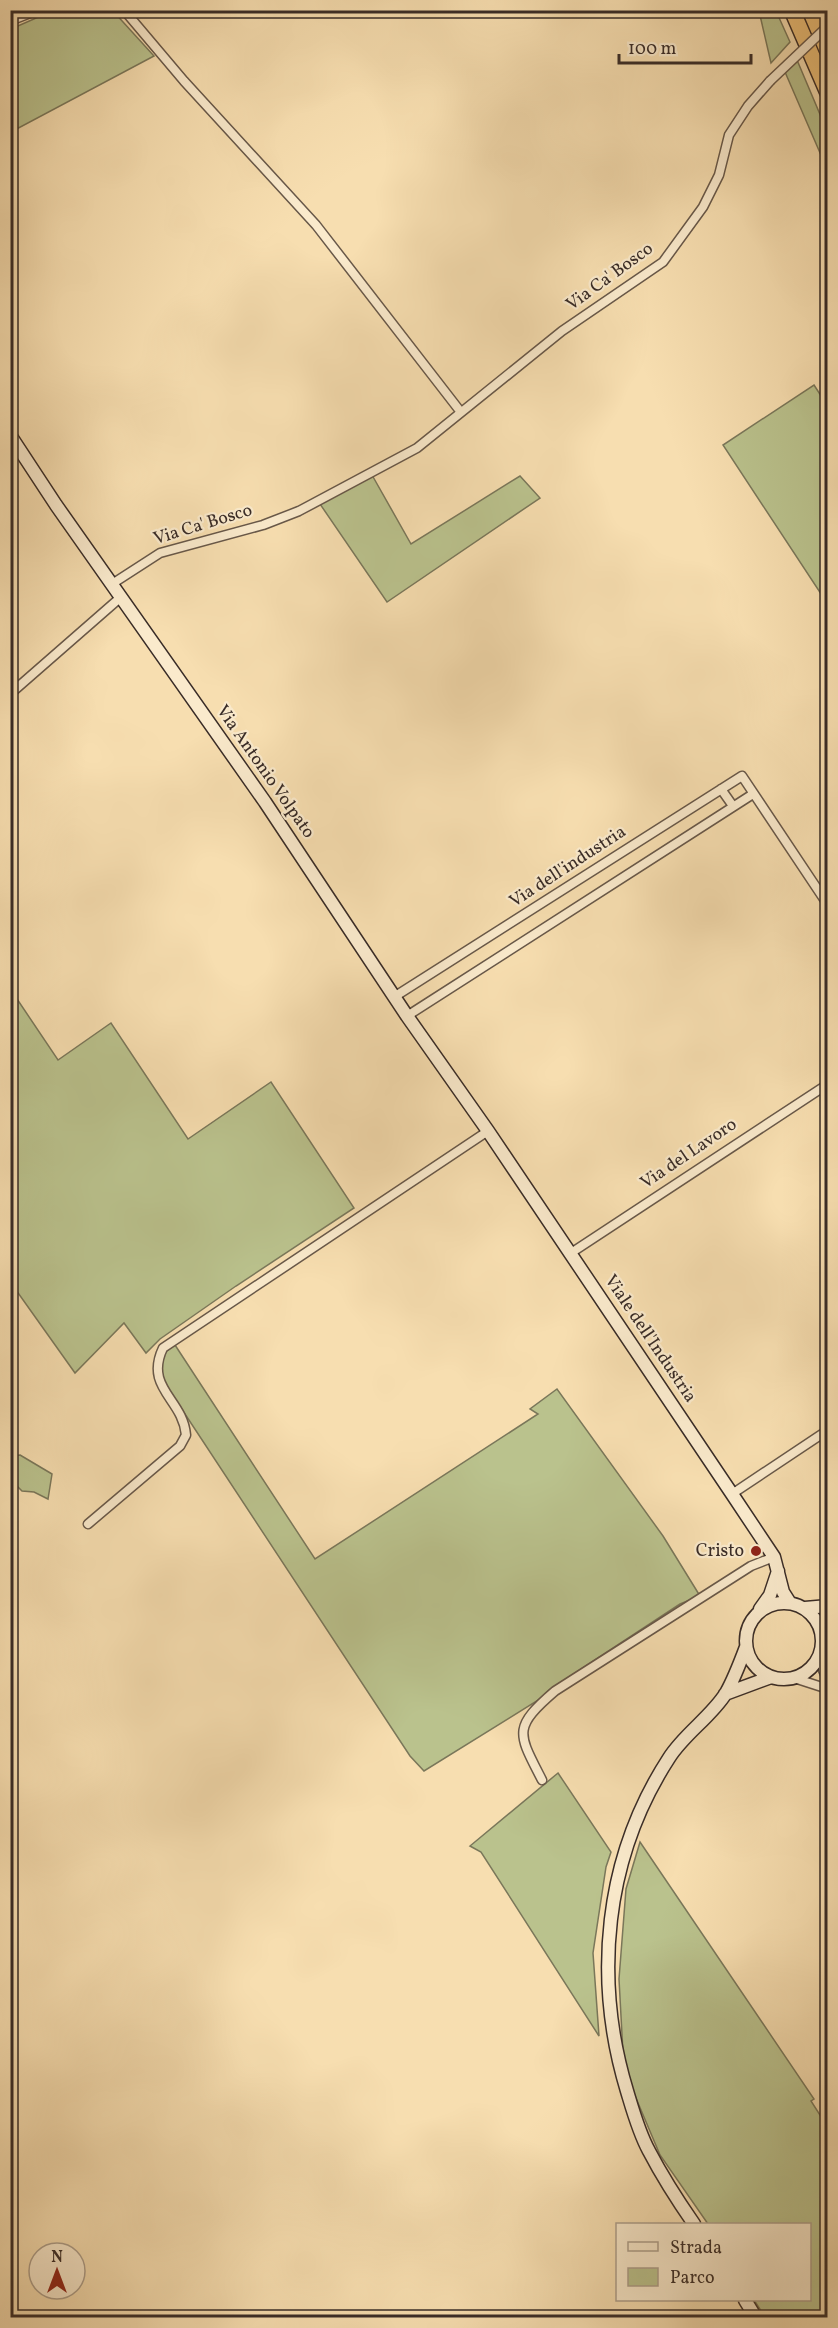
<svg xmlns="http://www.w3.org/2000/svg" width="838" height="2328" font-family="Vollkorn,serif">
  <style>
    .green { fill: #bac28d; stroke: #7a775a; stroke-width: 1.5 }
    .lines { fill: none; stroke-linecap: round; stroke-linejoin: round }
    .street-casing { stroke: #685849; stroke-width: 11 }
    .secondary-casing { stroke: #392c27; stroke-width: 15 }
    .highway-casing { stroke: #392c27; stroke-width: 18 }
    .street { stroke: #faeacc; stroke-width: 8 }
    .secondary { stroke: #faeacc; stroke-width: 12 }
    .highway { stroke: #ecbf78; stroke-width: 15 }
    .street-bridge-casing { stroke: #685849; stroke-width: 11; stroke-linecap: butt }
    .street-bridge { stroke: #faeacc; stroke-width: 8 }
    .poi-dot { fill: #8f2418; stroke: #faeacc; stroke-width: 2 }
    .labels { text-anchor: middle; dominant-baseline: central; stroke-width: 4.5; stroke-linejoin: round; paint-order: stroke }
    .street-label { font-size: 18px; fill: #392c27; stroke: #faeacc }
    .poi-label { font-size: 18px; fill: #392c27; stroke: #faeacc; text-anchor: end }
  </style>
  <rect width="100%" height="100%" fill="#f7deb0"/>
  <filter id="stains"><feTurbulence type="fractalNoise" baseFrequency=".00333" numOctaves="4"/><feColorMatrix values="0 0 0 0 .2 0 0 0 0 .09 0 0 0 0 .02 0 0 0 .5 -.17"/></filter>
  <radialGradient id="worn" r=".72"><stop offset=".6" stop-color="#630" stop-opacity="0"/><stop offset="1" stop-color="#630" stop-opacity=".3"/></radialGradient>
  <path class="green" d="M52 11H113L154 56 11 132V29Z
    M759 11H776L790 42 771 63Z
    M797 60 827 131V169L785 72Z
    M814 385 827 405V603L723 445Z
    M372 475 411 544 520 476 540 498 387 602 320 504Z
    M11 990 58 1060 111 1023 188 1139 271 1082 354 1208 236 1286 160 1339 146 1353 124 1323 75 1373 11 1283Z
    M175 1345 315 1559 538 1414 530 1409 557 1389 663 1536 700 1596 680 1604 549 1690 540 1699 424 1771 410 1756 158 1373 160 1356Z
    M20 1455 52 1474 48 1499 34 1492 22 1491 11 1480V1456Z
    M558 1773 611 1852 606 1867 593 1953 599 2036 481 1852 470 1846Z
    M640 1842 814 2099 811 2101 827 2126V2317H765L754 2300H810V2224H708L660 2155 633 2091 623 2053 619 1979 626 1889Z"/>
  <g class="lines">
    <g class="street-casing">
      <path id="street" d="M124 10 184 81 316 225 460 411
        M10 21 38 10
        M112 584 160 553 263 525 299 511 417 448 562 331 663 262 703 207 719 175 729 135 748 106 770 81
        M10 694 121 597
        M721 789 733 806
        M394 997 742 776 828 905
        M407 1016 753 794
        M571 1253 828 1084
        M732 1494 828 1430
        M88 1524 180 1446 186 1435C183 1399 144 1388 163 1348L488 1131
        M823 1647V1670L828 1681
        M794 1678 828 1689
        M542 1780C518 1733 512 1728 555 1691L751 1566 774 1557"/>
    </g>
    <g class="secondary-casing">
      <path id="secondary" d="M10 435 56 505 265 802 407 1016 488 1131 732 1494 774 1557 783 1592 790 1603
        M746 1641a38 38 0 1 1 76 0a38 38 0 1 1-76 0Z
        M805 1608 828 1606
        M760 1609 770 1595 778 1571
        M725 1694 771 1677
        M694 2224C678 2201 662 2176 649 2151 639 2133 633 2111 627 2091 593 1979 604 1858 669 1758 684 1734 711 1717 726 1693 734 1679 740 1663 746 1647
        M745 2300 756 2318"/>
    </g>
    <g class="highway-casing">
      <path id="highway" d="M792 10 828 93
        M810 10 828 52"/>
    </g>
    <use href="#street" class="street"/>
    <use href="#secondary" class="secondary"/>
    <use href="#highway" class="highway"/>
    <g class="street-bridge-casing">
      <path id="street-bridge" d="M770 81 828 26"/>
    </g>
    <use href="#street-bridge" class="street-bridge"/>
  </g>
  <circle class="poi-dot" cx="756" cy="1551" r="6"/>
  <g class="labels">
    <g class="street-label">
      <text transform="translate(610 277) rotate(-36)">Via Ca' Bosco</text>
      <text transform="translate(203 525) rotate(-17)">Via Ca' Bosco</text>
      <text transform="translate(265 772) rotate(55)">Via Antonio Volpato</text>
      <text transform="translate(568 867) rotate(-33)">Via dell'industria</text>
      <text transform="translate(689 1154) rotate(-34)">Via del Lavoro</text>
      <text transform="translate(650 1339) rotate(56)">Viale dell'Industria</text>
    </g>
    <g class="poi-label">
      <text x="744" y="1551">Cristo</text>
    </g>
  </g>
  <rect width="838" height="2328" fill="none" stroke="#f7deb0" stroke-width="36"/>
  <rect x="12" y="12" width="814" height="2304" fill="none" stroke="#392c27" stroke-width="3"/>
  <rect x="18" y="18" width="802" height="2292" fill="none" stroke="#392c27" stroke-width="1.5"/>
  <rect x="616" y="2223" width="195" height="78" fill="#faeacc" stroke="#ad9e8a" stroke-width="1.5"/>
  <rect x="628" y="2242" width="30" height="9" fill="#faeacc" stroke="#ad9e8a" stroke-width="1.5"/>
  <text x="670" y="2253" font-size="18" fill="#392c27">Strada</text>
  <rect x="628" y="2268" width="30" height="18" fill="#bac28d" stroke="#ad9e8a" stroke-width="1.5"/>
  <text x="670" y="2283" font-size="18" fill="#392c27">Parco</text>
  <g transform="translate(57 2271)"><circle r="28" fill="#faeacc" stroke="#ad9e8a" stroke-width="1.5"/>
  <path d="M0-4.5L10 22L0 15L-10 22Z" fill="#8f2418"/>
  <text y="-9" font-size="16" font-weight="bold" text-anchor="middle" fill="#392c27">N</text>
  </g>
  <path d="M619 54v9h132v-9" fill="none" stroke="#392c27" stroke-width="3"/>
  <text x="628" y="54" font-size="18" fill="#392c27" stroke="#faeacc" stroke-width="4.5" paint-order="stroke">100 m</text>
  <rect width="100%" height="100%" filter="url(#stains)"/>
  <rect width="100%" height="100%" fill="url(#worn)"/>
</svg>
